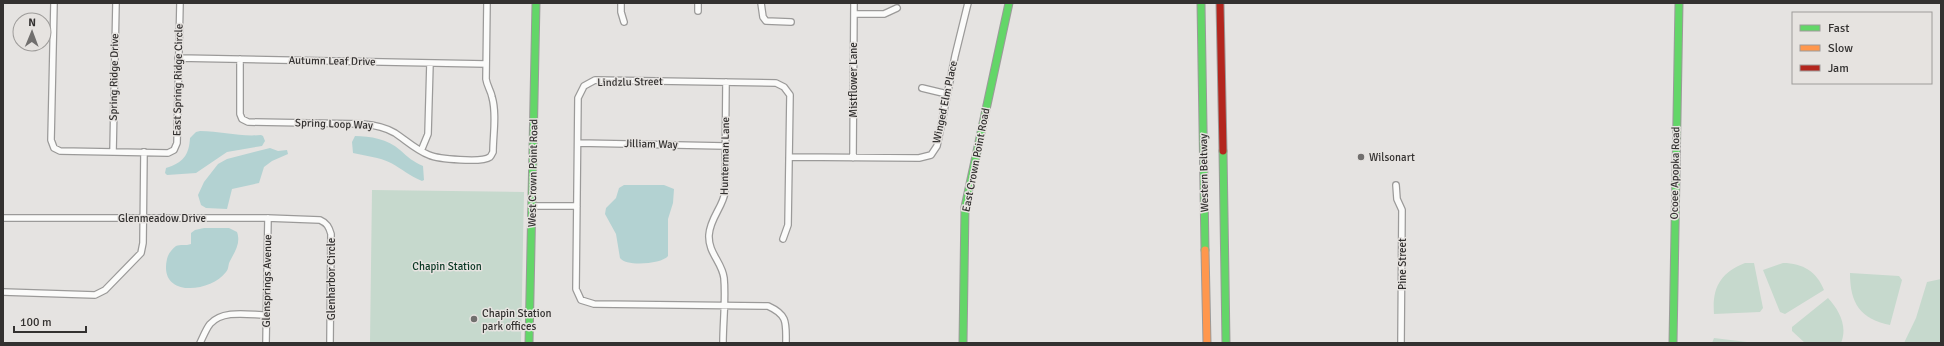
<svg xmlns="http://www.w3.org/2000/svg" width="1944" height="346" font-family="Signika,sans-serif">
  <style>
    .green { fill: #c6d9cd }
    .water { fill: #b3d2d2 }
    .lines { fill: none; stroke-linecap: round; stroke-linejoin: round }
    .street-casing { stroke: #9b9a99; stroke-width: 8 }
    .fast-casing { stroke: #9b9a99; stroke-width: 9 }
    .slow-casing { stroke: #9b9a99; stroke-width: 9 }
    .jam-casing { stroke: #9b9a99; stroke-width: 9 }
    .street { stroke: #fbfbfa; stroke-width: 5.5 }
    .fast { stroke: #63d668; stroke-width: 7 }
    .slow { stroke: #ff974d; stroke-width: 7 }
    .jam { stroke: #b3261e; stroke-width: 7 }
    .poi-dot { fill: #716f6e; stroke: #e6e3e0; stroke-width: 1.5 }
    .labels { text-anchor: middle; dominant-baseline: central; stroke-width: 3; stroke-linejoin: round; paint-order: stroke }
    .street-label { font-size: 11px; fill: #333130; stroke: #e6e3e0 }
    .poi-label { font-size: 11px; fill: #333130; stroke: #e6e3e0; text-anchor: start }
    .park-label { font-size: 11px; fill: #093723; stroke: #e6e3e0 }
  </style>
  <rect width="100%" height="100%" fill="#e5e3e1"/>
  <path class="green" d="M372 190 524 192 521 343H370Z
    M1745 263H1754L1763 308 1760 312 1714 314C1712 288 1720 273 1745 263Z
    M1783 263C1803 263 1817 272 1824 290L1785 314 1780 312 1763 270Z
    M1850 273 1899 276 1902 280 1890 325C1860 319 1850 303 1850 273Z
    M1941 279V343H1904L1916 318 1927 282Z
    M1828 298C1839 310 1848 326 1841 343H1805L1792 331V327Z
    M1714 338 1755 343H1712Z"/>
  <path class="water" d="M200 131C221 131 240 137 261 135L263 136 265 141 262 146 227 152 196 173 167 175 165 173 166 168C183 163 189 155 190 138L196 132Z
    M355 136C370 136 388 139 400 150 409 158 412 161 423 166L424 180 422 181C410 176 402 169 391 163 379 157 366 156 353 153L352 142Z
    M270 148 278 151 287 150 288 154 272 161 264 167 259 183 232 189 227 209 206 208 201 205 198 195 204 182 218 164 227 159Z
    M624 185H664L674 189 673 203 668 219V256C662 264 626 267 620 258L616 234 605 214 606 208 616 198 619 188Z
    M204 228H229L237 232C241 243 235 251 230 261 228 264 229 269 226 272 210 293 158 298 167 259 168 254 172 249 176 246 180 244 186 246 191 244V233L195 230Z"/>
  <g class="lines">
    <g class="street-casing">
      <path id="street" d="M54 3 51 140 54 148 60 151 168 153 174 150 177 143 180 3
        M621 3V12L624 22
        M761 3 763 17 766 21 791 22
        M698 11V3
        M854 14H884L897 8
        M178 58 486 64
        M240 59V114L242 119 248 122 363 124C375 125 385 127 395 133 407 141 416 150 429 155 438 159 482 163 490 157 491 156 492 154 493 152 493 135 497 114 492 97 491 91 487 86 486 79L487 3
        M922 88 947 94
        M578 143 725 146
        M421 151 428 134 430 63
        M113 152 116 3
        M789 157 919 158 931 155 937 146 955 56 968 3
        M853 158 854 3
        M1396 185 1397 199 1402 210 1401 343
        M533 206H577
        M3 218H267L320 220C327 223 329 227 331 234L330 343
        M783 239 788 225 790 95 784 87 776 83 595 80 584 86 578 98 576 289 581 300 594 304 768 306C788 315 786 323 786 343
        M3 292 95 295 105 290 141 253 143 243 144 152
        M200 343C203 337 206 329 210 324 223 309 250 315 267 315
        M266 343 268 218
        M723 343C723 322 726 299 724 278 722 262 708 253 709 235 710 218 723 207 725 192L726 82"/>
    </g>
    <g class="fast-casing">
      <path id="fast" d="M1201 3 1205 250
        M1223 151 1226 343
        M529 343 536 3
        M963 343 965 207 1009 3
        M1673 343 1679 3"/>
    </g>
    <g class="slow-casing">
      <path id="slow" d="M1205 250 1207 343"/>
    </g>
    <g class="jam-casing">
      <path id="jam" d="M1220 3 1223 151"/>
    </g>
    <use href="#street" class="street"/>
    <use href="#fast" class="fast"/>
    <use href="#slow" class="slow"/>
    <use href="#jam" class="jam"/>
  </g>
  <g class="poi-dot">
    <circle cx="1361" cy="157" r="4"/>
    <circle cx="474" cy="319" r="4"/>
  </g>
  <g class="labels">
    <g class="street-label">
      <text transform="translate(332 61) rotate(1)">Autumn Leaf Drive</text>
      <text transform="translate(114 77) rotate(-89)">Spring Ridge Drive</text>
      <text transform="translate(178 80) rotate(-89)">East Spring Ridge Circle</text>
      <text transform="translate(853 80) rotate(-90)">Mistflower Lane</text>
      <text transform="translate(630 82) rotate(-1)">Lindzlu Street</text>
      <text transform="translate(945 102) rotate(-78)">Winged Elm Place</text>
      <text transform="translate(334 124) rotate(2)">Spring Loop Way</text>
      <text transform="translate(651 144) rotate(1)">Jilliam Way</text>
      <text transform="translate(725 156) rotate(-89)">Hunterman Lane</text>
      <text transform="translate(976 160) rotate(-79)">East Crown Point Road</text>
      <text transform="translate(533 173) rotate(-89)">West Crown Point Road</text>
      <text transform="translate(1204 173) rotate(-91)">Western Beltway</text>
      <text transform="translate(1675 173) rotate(-89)">Ocoee Apopka Road</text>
      <text x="162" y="218">Glenmeadow Drive</text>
      <text transform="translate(1402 264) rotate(-90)">Pine Street</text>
      <text transform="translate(331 279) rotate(-90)">Glenharbor Circle</text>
      <text transform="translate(267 281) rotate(-89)">Glensprings Avenue</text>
    </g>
    <g class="poi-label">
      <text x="1369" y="157">Wilsonart</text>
      <text x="482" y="313">Chapin Station<tspan x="482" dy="13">park offices</tspan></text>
    </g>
    <g class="park-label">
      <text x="447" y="266">Chapin Station</text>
    </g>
  </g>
  <rect width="1944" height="346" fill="none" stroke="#333130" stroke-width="8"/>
  <rect x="1792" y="12" width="140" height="72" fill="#e6e3e0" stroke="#9e9c9a"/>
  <rect x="1800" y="25" width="20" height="6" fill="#63d668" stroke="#9e9c9a"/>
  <text x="1828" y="32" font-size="12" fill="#333130">Fast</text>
  <rect x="1800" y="45" width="20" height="6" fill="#ff974d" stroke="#9e9c9a"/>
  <text x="1828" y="52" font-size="12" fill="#333130">Slow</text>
  <rect x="1800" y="65" width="20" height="6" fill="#b3261e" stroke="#9e9c9a"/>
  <text x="1828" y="72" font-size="12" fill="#333130">Jam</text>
  <g transform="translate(32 32) rotate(1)"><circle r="19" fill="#e6e3e0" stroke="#9e9c9a"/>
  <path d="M0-3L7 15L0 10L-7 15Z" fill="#716f6e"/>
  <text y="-6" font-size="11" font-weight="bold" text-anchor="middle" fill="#333130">N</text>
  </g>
  <path d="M14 326v6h72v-6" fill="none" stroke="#333130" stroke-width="2"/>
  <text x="20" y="326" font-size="12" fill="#333130" stroke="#e6e3e0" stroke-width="3" paint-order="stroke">100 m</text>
</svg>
